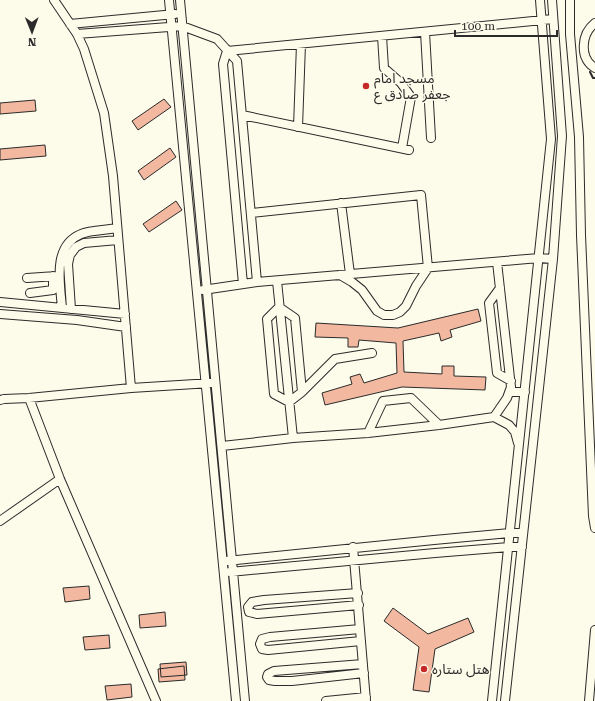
<svg xmlns="http://www.w3.org/2000/svg" width="595" height="701" font-family="'Roboto Serif','Noto Sans Arabic',serif">
  <style>
    .building { fill: #f2b8a0; stroke: #2b2b2b }
    .lines { fill: none; stroke-linecap: round; stroke-linejoin: round }
    .minor-casing { stroke: #2b2b2b; stroke-width: 10 }
    .minor { stroke: #fdfbea; stroke-width: 8 }
    .wall { stroke: #2b2b2b; stroke-width: 2 }
    .poi-dot { fill: #c62828; stroke: #fdfbea; stroke-width: 1.5 }
    .labels { text-anchor: middle; dominant-baseline: central; stroke-width: 3; stroke-linejoin: round; paint-order: stroke }
    .poi-label { font-size: 14px; fill: #2b2b2b; stroke: #fdfbea; text-anchor: start }
  </style>
  <rect width="100%" height="100%" fill="#fdfbea"/>
  <path class="building" d="M164 99 171 107 138 130 132 121Z
    M35 100 36 111 0 114V103Z
    M45 145 46 156 0 160V149Z
    M170 148 176 157 144 180 138 171Z
    M176 201 182 210 149 232 143 224Z
    M478 309 481 321 450 330 452 337 441 341 439 333 403 341 404 372 442 374V366H454V376L486 377 485 390 402 387 325 405 322 393 352 384 350 377 360 374 364 383 397 373 396 343 359 340 358 347H348V338L315 337 316 323 398 328Z
    M89 586 90 599 65 602 63 588Z
    M393 608 428 634 468 618 474 632 435 649 429 692 413 690 419 647 384 621Z
    M165 612 166 626 140 628 139 615Z
    M109 635 110 648 85 650 83 637Z
    M186 662 187 675 161 677 160 664Z
    M184 666 185 680 159 682 158 669Z
    M131 684 132 697 107 700 105 686Z"/>
  <g class="lines">
    <g class="minor-casing">
      <path id="minor" d="M54 0 77 34 84 49 104 113 113 176 131 388
        M169 0 236 701
        M180 0 245 701
        M570 0V34L579 137 581 235 593 516 595 528
        M595 23C581 34 579 58 595 68
        M70 24 175 14
        M425 32 431 138
        M77 34 182 26 217 39 237 61 257 282
        M382 36 384 68 401 83 411 97 402 148
        M227 51 553 19
        M227 51 223 64 243 284
        M242 115 409 150
        M298 127 301 44
        M341 203 350 274
        M251 213 421 195 428 268 416 286 406 306 400 312 393 315H384L377 311 362 290 352 282 340 275
        M27 278 56 276
        M277 281 293 438
        M500 288 489 303 497 373 511 381
        M203 290 257 282 539 258 553 259
        M30 293 53 290V276
        M0 302 125 314
        M279 307 295 318 302 392 289 402 274 394 267 319Z
        M62 308C60 283 52 246 81 234 90 230 107 230 117 228
        M71 309 68 264 70 255 76 247 84 243 118 240
        M0 314 77 320 126 327
        M302 392 335 359 372 353
        M510 392H525
        M29 398 60 479 156 701
        M0 400 4 399 29 398 131 388 211 383
        M494 417 507 398 511 387 497 262
        M368 433 383 401 411 398 439 425
        M222 446 293 438 368 433 439 425 494 417 509 425 515 432 518 443
        M0 521 60 479
        M353 547 366 701
        M227 561 434 540 510 533H523
        M230 572 435 553 509 547H522
        M358 593 264 600 252 602 248 607 249 612 257 614 359 605
        M360 629 270 637 262 639 260 644 262 649 268 650 361 641
        M363 664 274 671 268 674 267 677 269 680 275 681H292L364 673
        M326 701 366 697
        M492 701 551 139 540 0
        M505 701 553 259 562 136 552 0
        M589 701 595 630"/>
    </g>
    <use href="#minor" class="minor"/>
    <path class="wall" d="M590 72 593 78H595"/>
  </g>
  <g class="poi-dot">
    <circle cx="366" cy="86" r="4"/>
    <circle cx="424" cy="669" r="4"/>
  </g>
  <g class="labels">
    <g class="poi-label">
      <text x="374" y="78">مسجد امام<tspan x="374" dy="16">جعفر صادق ع</tspan></text>
      <text x="432" y="669">هتل ستاره</text>
    </g>
  </g>
  <g transform="translate(32 32) rotate(179)" stroke="#fdfbea" stroke-width="3" paint-order="stroke">
  <path d="M0-3L7 15L0 10L-7 15Z" fill="#2b2b2b"/>
  <text y="-6" font-size="11" font-weight="bold" text-anchor="middle" fill="#2b2b2b">N</text>
  </g>
  <path d="M455 30v6h102v-6" fill="none" stroke="#2b2b2b" stroke-width="2"/>
  <text x="461" y="30" font-size="12" fill="#2b2b2b" stroke="#fdfbea" stroke-width="3" paint-order="stroke">100 m</text>
</svg>
